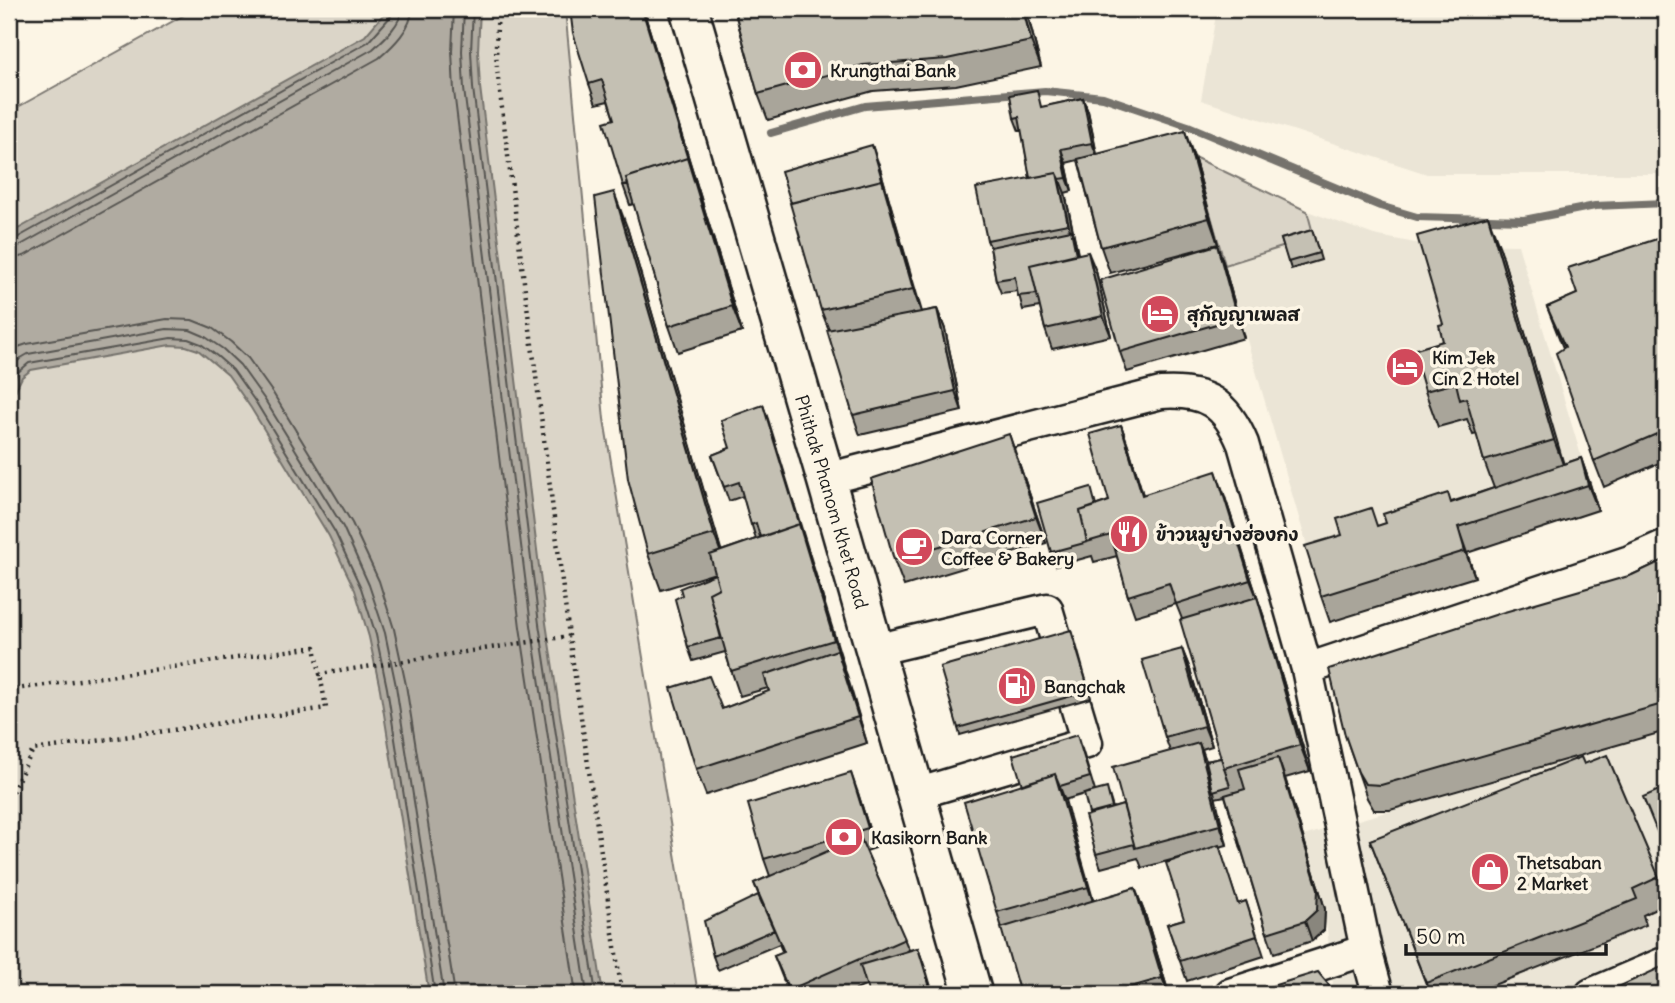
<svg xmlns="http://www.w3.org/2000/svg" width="1675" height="1003" font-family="Delius,'Playpen Sans Thai',sans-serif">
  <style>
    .built { fill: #ebe5d6 }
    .green { fill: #dbd5c8; stroke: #7c7872; stroke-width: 2 }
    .water { fill: #b0aba1; stroke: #75726c; stroke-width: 2 }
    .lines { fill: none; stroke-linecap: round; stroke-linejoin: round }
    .shore { stroke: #575551; stroke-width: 2 }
    .stream { stroke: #75726c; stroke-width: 8 }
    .minor-casing { stroke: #1c1c1c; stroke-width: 35 }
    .major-casing { stroke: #1c1c1c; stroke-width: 42 }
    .path { stroke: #1c1c1c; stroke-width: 4.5; stroke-dasharray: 2 5; stroke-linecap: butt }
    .minor { stroke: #fcf5e5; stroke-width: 30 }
    .major { stroke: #fcf5e5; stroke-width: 37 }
    .wall { fill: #a9a59a; stroke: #1c1c1c; stroke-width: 2 }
    .shaded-wall { fill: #89867d; stroke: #1c1c1c; stroke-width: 2 }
    .building { fill: #c4c0b3; stroke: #1c1c1c; stroke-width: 2 }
    .labels { text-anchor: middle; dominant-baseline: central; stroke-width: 7; stroke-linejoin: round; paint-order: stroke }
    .poi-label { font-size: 18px; font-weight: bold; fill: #1c1c1c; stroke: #fcf5e5; text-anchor: start }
    .street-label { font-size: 18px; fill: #1c1c1c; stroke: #fcf5e5 }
  </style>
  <rect width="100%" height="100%" fill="#fcf5e5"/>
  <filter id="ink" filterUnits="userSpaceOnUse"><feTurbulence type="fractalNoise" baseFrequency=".0143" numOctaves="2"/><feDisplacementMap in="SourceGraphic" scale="14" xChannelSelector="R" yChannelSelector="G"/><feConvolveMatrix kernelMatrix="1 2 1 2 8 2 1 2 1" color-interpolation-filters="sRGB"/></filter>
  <g filter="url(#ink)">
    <path class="built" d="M1217 9H1666V174H1427L1201 100Z
      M1307 211 1374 235 1415 243 1518 245 1585 469 1309 552 1225 265 1314 237Z
      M1666 731V994H1334L1325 909 1303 836Z"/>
    <path class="green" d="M195 9H565L604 419 698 994H9V112Z
      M1194 157 1307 211 1314 237 1225 265Z"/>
    <path class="water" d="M388 9H480L478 51 480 87 546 623 603 994H429L380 689 369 637 355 590 329 536 251 408 228 375 198 350 186 346 170 345 31 370 22 377 9 404V234L365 36Z"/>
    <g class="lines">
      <path class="shore" d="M454 9 452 51 454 91 520 627 576 994
        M464 9 462 51 464 89 531 625 587 994
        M473 9 471 51 473 88 539 624 596 994
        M9 240 15 239 368 42 391 16 393 9
        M9 249 19 246 373 49C384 39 401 24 402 9
        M9 259 24 256 379 58C393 46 412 28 412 9
        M9 354 18 347 27 344 167 319 192 320 212 328 231 342 248 358 273 393 352 523 379 581 394 629 406 685 455 994
        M9 369 21 358 28 354 167 329 190 330 204 336 223 349 240 365 265 400 343 527 369 585 385 633 396 686 444 994
        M9 388 17 373 29 363 171 338 188 339 201 344 217 356 233 370 257 404 335 532 361 588 376 635 387 688 435 994"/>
      <path class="stream" d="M771 133 865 106 1045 91 1103 97 1188 126 1380 206 1417 217 1524 220 1595 206 1666 203"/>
      <g class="minor-casing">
        <path id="minor" d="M826 479 1161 393C1206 390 1226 403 1243 444L1307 669 1366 950 1378 994
          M875 650 1047 609 1087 743 916 794
          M1307 669 1630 561 1666 545
          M1230 994 1366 950
          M1591 994 1666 962"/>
      </g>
      <g class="major-casing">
        <g id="major">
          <path id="s1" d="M689 9 826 479 973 994"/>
        </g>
      </g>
      <path class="path" d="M498 9 496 46 497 69 569 636 622 994
        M9 676 16 689 315 647 320 674 569 636
        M9 798 33 750 326 708 320 674"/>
      <use href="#minor" class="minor"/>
      <use href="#major" class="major"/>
    </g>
    <path class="wall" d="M643 9 742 332 678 352 669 326 634 204 630 205 623 185 614 119 608 101 596 104 589 84Z
      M734 9 1029 20 1041 67 956 85 873 91 768 120 758 94Z
      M1083 98 1088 111 1097 154 1194 157 1218 244 1110 273 1101 247 1078 160 1066 163 1072 191 1065 193 1078 254 1096 271 1111 336 1052 349 1045 329 1040 307 1023 310 1018 291 1001 293 996 280 990 247 987 240 1030 178 1022 131H1019L1014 118 1043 107Z
      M879 165 922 312 937 309 945 329 962 411 860 435 853 415 829 330 821 310Z
      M627 227 721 551 756 539 743 496 729 501 712 455 730 448 763 405 867 743 706 795 696 769 722 709 769 691 768 688 740 696 725 652 693 661 688 647 682 595 715 574V573L661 590 648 554Z
      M1312 230 1321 260 1291 269 1281 239Z
      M1666 236V460L1604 487 1594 461 1563 348 1547 307 1577 294Z
      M1217 245 1224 265 1244 338 1127 372 1120 352Z
      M1501 251 1563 464 1581 458 1590 484 1598 510 1467 553 1475 577 1330 622 1321 596 1378 526 1494 488 1484 461 1477 434 1473 435 1467 419 1438 427 1425 391 1443 341V324Z
      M1121 425 1128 445 1143 495 1223 491 1257 597 1266 623 1310 771 1285 778 1325 909 1324 930 1312 941 1274 953 1267 933 1225 796 1215 798 1227 845 1219 847 1238 904 1246 901 1264 956 1187 981 1167 924 1184 919 1189 855 1142 868 1138 858 1101 868 1096 854 1089 814 1109 795 1113 808 1123 805 1170 751 1165 737 1182 649 1190 669 1212 746 1202 749 1206 761 1221 758 1182 619 1176 604 1135 616 1128 596 1117 556 1094 562 1092 556 1056 566 1051 552 1097 505 1109 501Z
      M1018 460 1046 543 904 586 894 560Z
      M1666 559V731L1390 810H1374L1367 798 1345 735 1632 575Z
      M1074 637 1091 698 960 735 958 728Z
      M1082 749 1095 791 1064 800 1093 901 1135 888 1145 914 1169 994H1020L1002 928 997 912 1022 785Z
      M1584 764 1659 877 1666 898V904L1643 915 1646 925 1471 994H1430L1370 840Z
      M858 793 875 848 866 851 909 950 918 948 933 994H869L867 985 847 994H789L774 956 783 953 779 944 718 970 713 956 759 896 754 883 770 876 764 859Z"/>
    <path class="shaded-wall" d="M642 9H643L742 332 732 306Z
      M1023 9H1025L1029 20 1041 67 1031 41Z
      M1083 98 1088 111 1097 156 1092 143Z
      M1185 131 1194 157 1218 244 1209 218Z
      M872 145 879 165 922 315 913 289Z
      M1061 149 1066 163 1072 191 1067 178Z
      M1057 173 1065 193 1082 275 1077 261Z
      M614 192 627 227 727 570 714 534Z
      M1488 216 1501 251 1567 475 1554 440Z
      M1217 245 1224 265 1244 338 1237 318Z
      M1088 252 1096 271 1111 336 1103 316Z
      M937 309 945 329 962 411 955 391Z
      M763 405 768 419 844 666 834 640Z
      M1121 425 1128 445 1149 515 1142 495Z
      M1009 434 1018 460 1046 543 1036 517Z
      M1581 458 1590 484 1598 510 1588 485Z
      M1216 471 1223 491 1258 600 1250 580Z
      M1458 527 1467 553 1475 577 1465 551Z
      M1257 597 1266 623 1310 771 1300 745Z
      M1182 649 1190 669 1212 746 1204 726Z
      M837 650 847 675 867 743 858 717Z
      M1199 743 1207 763 1227 845 1220 825Z
      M1278 758 1285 778 1325 909 1324 930 1312 941 1305 921Z
      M851 773 858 793 875 848 868 828Z
      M1055 774 1065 800 1097 913 1088 887Z
      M1135 888 1145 914 1169 994 1162 978Z
      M918 948 927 973 933 994H932Z"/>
    <path class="building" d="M570 9H642L689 163 687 158 626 178 628 184 623 185 604 122 614 119 602 80 589 84 573 33Z
      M734 9H1023L1031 41 947 59 863 65 758 94Z
      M1037 90 1041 107 1083 98 1092 143 1061 149 1067 178 1060 179 1057 173 1030 178 1019 117 1014 118 1010 95Z
      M1185 131 1209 218 1101 247 1078 159Z
      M872 145 884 186 882 180 791 203 781 171Z
      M687 158 732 306 669 326 626 178Z
      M1057 173 1068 224 987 240 976 188Z
      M882 180 913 289 821 310 790 203Z
      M614 192 714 534 648 554 628 479 595 197Z
      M1488 216 1554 440 1484 461 1466 398 1460 400 1456 383 1425 391 1413 350 1443 341 1439 325 1443 324 1417 236Z
      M1071 230 1076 254 1030 265 1037 294 1018 296 1015 277 996 280 990 247Z
      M1312 230 1319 253 1288 262 1281 239Z
      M1666 236V430L1594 461 1556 353 1565 347 1547 307 1577 294 1568 268Z
      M1217 245 1237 318 1120 352 1100 280Z
      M1088 252 1103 316 1045 329 1030 265Z
      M937 309 955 391 853 415 827 330Z
      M763 405 803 536 799 524 760 537 756 523 751 525 739 482 724 487 712 455 730 448 721 420Z
      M1121 425 1142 495 1216 471 1250 580 1176 604 1169 583 1128 596 1111 535 1087 542 1080 511 1109 501 1090 434Z
      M1009 434 1036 517 894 560 871 479Z
      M1581 458 1588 485 1458 527 1465 551 1321 596 1305 546 1342 535 1337 519 1371 508 1377 526 1386 523 1383 514 1448 493 1451 503Z
      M1091 487 1096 506 1080 511 1087 542H1088L1051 552 1037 503Z
      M799 524 834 640 731 671 709 593 719 588 710 555Z
      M1666 559V703L1381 785 1365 784 1358 772 1345 735 1329 669 1501 613 1632 575Z
      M715 574 719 588 709 593 721 638 688 647 675 599 682 595 680 588Z
      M1257 597 1300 745 1224 768 1180 620Z
      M1071 630 1089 691 958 728 940 667Z
      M1182 649 1204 726 1165 737 1142 660Z
      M837 650 858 717 696 769 671 688 709 676 722 709 769 691 764 675Z
      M1077 735 1090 777 1060 786 1055 774 1022 785 1013 755Z
      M1199 743 1220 825 1135 848 1113 767Z
      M1607 755 1659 877 1633 889 1637 899 1426 983 1370 840 1581 757 1584 764Z
      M1221 758 1230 786 1213 791 1206 761Z
      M1278 758 1318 889 1317 910 1305 921 1267 933 1225 795 1245 789 1239 769Z
      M851 773 868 828 764 859 748 804Z
      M1055 774 1088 887 997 912 964 802Z
      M1666 787V854L1643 797Z
      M1107 788 1112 808 1089 814 1084 794Z
      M1123 805 1134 844 1096 854 1085 816Z
      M860 837 905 939 789 990 774 956 784 952 754 883Z
      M1219 845 1238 904 1246 901 1257 936 1180 961 1167 924 1184 919 1166 863Z
      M1135 888 1162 978 1107 994H1020L1001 928Z
      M758 895 774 930 713 956 704 921Z
      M918 948 932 994H869L860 965Z
      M1666 965V994H1603Z
      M1318 972 1328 984 1332 994H1246Z"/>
  </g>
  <defs>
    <g id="bank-disc" transform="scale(2.0125)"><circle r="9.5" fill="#d1495b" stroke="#fcf5e5"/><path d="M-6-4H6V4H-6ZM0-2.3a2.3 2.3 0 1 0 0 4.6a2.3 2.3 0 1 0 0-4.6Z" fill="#fff"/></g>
    <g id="hotel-disc" transform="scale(2.0125)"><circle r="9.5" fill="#d1495b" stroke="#fcf5e5"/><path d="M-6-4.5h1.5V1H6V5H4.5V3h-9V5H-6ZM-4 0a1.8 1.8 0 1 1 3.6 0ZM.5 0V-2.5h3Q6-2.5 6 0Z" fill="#fff"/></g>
    <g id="restaurant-disc" transform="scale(2.0125)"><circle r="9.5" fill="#d1495b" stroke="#fcf5e5"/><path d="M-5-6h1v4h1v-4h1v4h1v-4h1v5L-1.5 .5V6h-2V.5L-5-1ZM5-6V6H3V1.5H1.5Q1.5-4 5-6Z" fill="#fff"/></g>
    <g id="cafe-disc" transform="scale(2.0125)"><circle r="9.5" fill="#d1495b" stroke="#fcf5e5"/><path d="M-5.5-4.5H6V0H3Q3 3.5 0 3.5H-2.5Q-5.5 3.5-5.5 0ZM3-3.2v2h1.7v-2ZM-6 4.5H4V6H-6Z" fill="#fff"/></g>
    <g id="fuel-disc" transform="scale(2.0125)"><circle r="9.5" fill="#d1495b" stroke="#fcf5e5"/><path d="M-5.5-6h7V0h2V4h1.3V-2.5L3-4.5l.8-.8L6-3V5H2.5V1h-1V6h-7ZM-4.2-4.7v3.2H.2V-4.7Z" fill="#fff"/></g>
    <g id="shop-disc" transform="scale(2.0125)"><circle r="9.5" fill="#d1495b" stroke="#fcf5e5"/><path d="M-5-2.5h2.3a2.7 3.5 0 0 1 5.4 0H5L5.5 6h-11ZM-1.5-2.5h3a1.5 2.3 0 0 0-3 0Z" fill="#fff"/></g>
  </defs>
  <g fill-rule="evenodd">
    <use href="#bank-disc" x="803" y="70"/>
    <use href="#hotel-disc" x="1160" y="314"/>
    <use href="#hotel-disc" x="1405" y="367"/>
    <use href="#restaurant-disc" x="1129" y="534"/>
    <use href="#cafe-disc" x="914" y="547"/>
    <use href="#fuel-disc" x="1017" y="686"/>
    <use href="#bank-disc" x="844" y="837"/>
    <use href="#shop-disc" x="1490" y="872"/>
  </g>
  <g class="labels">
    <g class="poi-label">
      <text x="830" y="70">Krungthai Bank</text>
      <text x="1187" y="314">สุกัญญาเพลส</text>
      <text x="1432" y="357">Kim Jek<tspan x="1432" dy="21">Cin 2 Hotel</tspan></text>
      <text x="1156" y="534">ข้าวหมูย่างฮ่องกง</text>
      <text x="941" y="537">Dara Corner<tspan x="941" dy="21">Coffee &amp; Bakery</tspan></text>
      <text x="1044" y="686">Bangchak</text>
      <text x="871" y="837">Kasikorn Bank</text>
      <text x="1517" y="862">Thetsaban<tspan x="1517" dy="21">2 Market</tspan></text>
    </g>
    <g class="street-label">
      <text stroke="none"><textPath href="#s1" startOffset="513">Phithak Phanom Khet Road</textPath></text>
    </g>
  </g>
  <rect width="1675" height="1003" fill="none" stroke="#fcf5e5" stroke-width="35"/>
  <rect x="18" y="18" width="1640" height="968" fill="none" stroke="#1c1c1c" stroke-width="2.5" filter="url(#ink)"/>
  <path d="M1406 944v10h200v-10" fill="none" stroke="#1c1c1c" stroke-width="3.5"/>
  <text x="1416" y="944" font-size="21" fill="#1c1c1c" stroke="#fcf5e5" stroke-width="5" paint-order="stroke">50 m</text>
</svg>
